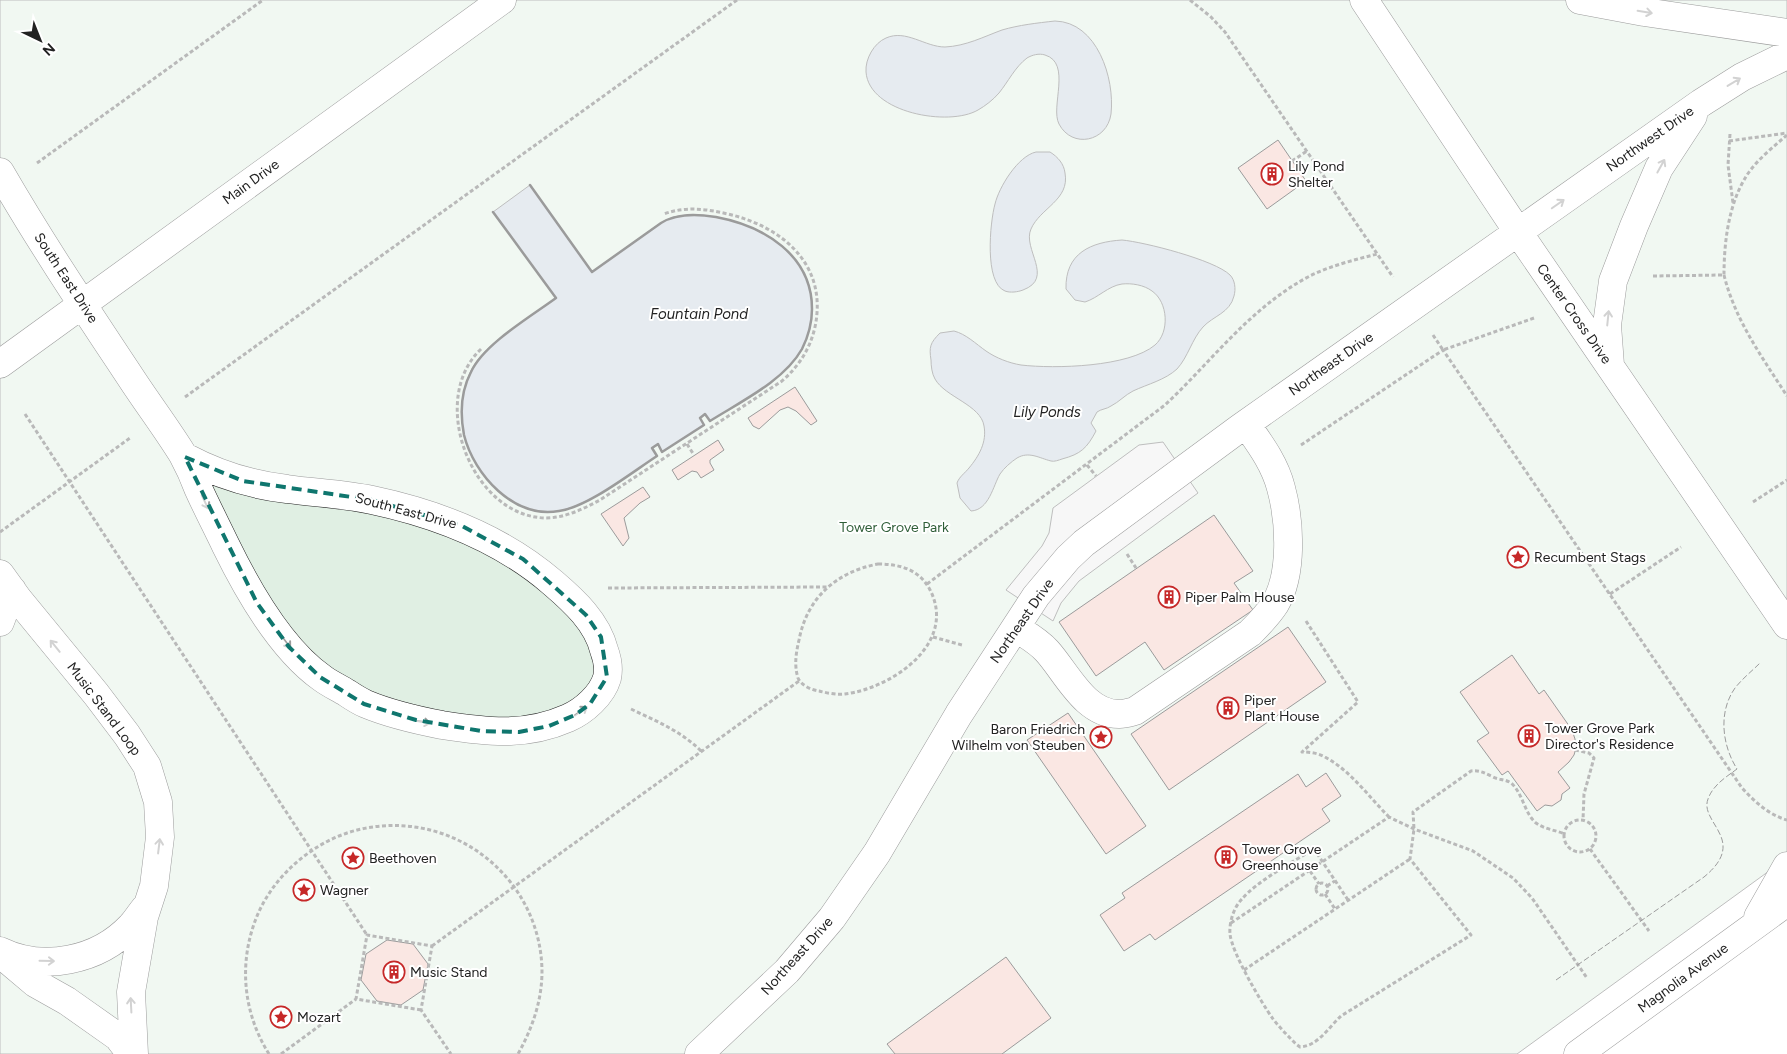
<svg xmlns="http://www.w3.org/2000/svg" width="1787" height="1054" font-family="Figtree,sans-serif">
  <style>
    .green { fill: #e0efe3; stroke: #6f6f6f }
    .parking { fill: #ededed; stroke: #6f6f6f }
    .water { fill: #c7d3dd; stroke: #6f6f6f }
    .building { fill: #f3c9c0; stroke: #222 }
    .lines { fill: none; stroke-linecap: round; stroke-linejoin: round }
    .minor-casing { stroke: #222; stroke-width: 29 }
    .path { stroke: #646464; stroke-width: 3; stroke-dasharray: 4 2.5; stroke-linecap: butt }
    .minor { stroke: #fff; stroke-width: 28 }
    .fence { stroke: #222; stroke-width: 1; stroke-dasharray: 6 2.5; stroke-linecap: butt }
    .wall { stroke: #222; stroke-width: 2.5 }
    .oneway { stroke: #9c9c9c }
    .marked { fill: none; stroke: #0f766e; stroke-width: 4; stroke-dasharray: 10 6; stroke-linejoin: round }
    .labels { text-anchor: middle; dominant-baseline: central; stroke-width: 4; stroke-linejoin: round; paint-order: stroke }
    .street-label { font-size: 14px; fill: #222; stroke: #fff }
    .poi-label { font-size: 14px; fill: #222; stroke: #fff; text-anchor: start }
    .park-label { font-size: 14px; fill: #2f5e38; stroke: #fff }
    .water-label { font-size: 15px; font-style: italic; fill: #222; stroke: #fff }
  </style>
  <rect width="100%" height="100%" fill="#fff"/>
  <path class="green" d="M0 0H1787V858L1517 1054H0Z"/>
  <path class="parking" d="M1163 442 1198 493 1079 581 1061 603 1053 621 1006 590 1042 546 1049 533 1053 508 1139 445Z"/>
  <path class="water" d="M1055 21C1097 22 1115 78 1111 114 1107 142 1072 149 1059 124 1050 107 1072 63 1045 55 1039 53 1032 55 1027 58 1015 67 1008 82 999 93 993 100 985 106 978 110 949 127 869 113 866 72 865 59 874 43 886 38 906 29 925 47 945 47 966 46 983 37 1002 30 1019 25 1037 23 1055 21Z
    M1036 152H1050C1058 157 1064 164 1065 173 1070 200 1040 208 1031 229 1022 249 1055 278 1023 290 1018 292 1010 293 1005 291 984 283 990 222 995 204 999 187 1018 156 1036 152Z
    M530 185 592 272C611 259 629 245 648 232 656 226 664 220 674 217 689 213 705 215 720 218 768 227 821 264 811 320 809 330 807 340 802 349 784 381 740 402 710 421L705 414 700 418 704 425 662 452 658 445 652 448 657 456C629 474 585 510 551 512 510 515 473 472 464 435 459 410 462 383 476 362 491 340 534 315 556 298L493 212Z
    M1122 240C1144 242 1215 260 1230 275 1235 280 1236 289 1234 296 1230 313 1213 316 1203 327 1192 339 1188 357 1177 369 1165 380 1148 384 1133 391 1125 395 1119 402 1111 406 1107 409 1101 409 1097 412L1091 423 1096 431C1087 448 1081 454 1062 459 1059 460 1054 462 1051 461 1039 458 1029 451 1017 458 1011 462 1004 468 1000 474 993 486 989 510 971 511L960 498 957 483C959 477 965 473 969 468 979 456 987 442 984 426 981 405 945 397 935 379 932 374 931 366 931 360 929 347 930 343 940 333L954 331C966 334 976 344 986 351 996 358 1009 363 1021 365 1055 369 1129 367 1155 345 1170 332 1168 302 1152 291 1144 285 1132 283 1122 284 1108 286 1098 298 1085 302L1075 300 1066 289C1065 253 1091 242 1122 240Z"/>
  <path class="building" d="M1278 140 1306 181 1267 209 1238 168Z
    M795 387 817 421 811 425 796 411 788 407 780 410 759 429 753 426 748 418Z
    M718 440 724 450 710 460V463L714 470 701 478 697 472 692 471 678 480 672 470Z
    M643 487 650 497 640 503 624 518 629 538 623 546 601 514Z
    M1214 515 1253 571 1234 583 1253 610 1164 670 1145 642 1096 676 1059 622Z
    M1288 627 1326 682 1169 790 1131 734Z
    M1512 655 1539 694 1544 690 1572 730 1575 739 1576 748 1574 755 1569 762 1558 772 1570 788 1562 794 1561 800 1552 806 1545 805 1537 811 1508 771 1502 775 1477 741 1489 733 1460 692Z
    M1068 713 1146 826 1106 854 1027 740Z
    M1326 773 1341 796 1322 809 1330 821 1155 940 1150 934 1124 951 1100 915 1125 898 1122 893 1298 774 1306 787Z
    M387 940 413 944 428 964 423 990 401 1005 377 1001 361 980 366 954Z
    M1006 957 1051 1018 1002 1054H895L887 1044Z"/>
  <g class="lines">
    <g class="minor-casing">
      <path id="minor" d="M1364 0 1518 232 1787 625
        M1580 0 1644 12 1787 33
        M0 172C41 243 86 310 131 378 148 404 167 429 183 455 189 466 194 477 198 488 207 508 217 527 226 546 248 591 281 649 322 678 330 684 339 688 347 693 353 697 359 701 366 704 390 714 416 720 442 725 487 732 525 737 568 718 584 711 602 695 607 678 609 669 607 658 604 650 597 622 574 601 553 583 501 538 438 514 372 500 344 494 315 493 287 489 251 485 217 474 185 457
        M0 364 502 0
        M1610 365 1607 325 1613 281 1634 226 1659 168 1693 116
        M0 574 18 599 96 694 127 735 147 766 158 802 160 837 154 886 144 917 131 992 134 1054
        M0 622 12 590
        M1016 628C1027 635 1038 641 1047 651 1067 673 1085 715 1120 714 1125 714 1131 712 1135 711L1250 633C1259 624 1268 615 1275 604 1293 574 1290 521 1281 488 1275 464 1260 444 1246 424
        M1758 917 1787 866
        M0 951C43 972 98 961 131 926 136 921 140 914 145 908
        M3 956 35 983 67 1001 118 1037 131 1054
        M699 1054 787 971 832 918 877 853 959 714 1036 596 1068 558 1084 543 1240 428 1701 103 1742 77 1787 55
        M1578 1054 1787 902"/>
    </g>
    <path class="path" d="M1190 0 1211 17 1225 32 1393 277
      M1730 134 1728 165 1733 203
      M1729 141 1787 133
      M1292 161 1307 151
      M37 163 263 0
      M1724 275C1735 320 1762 357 1787 396
      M1653 276 1724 275C1724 244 1728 208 1744 180 1753 163 1772 148 1787 135
      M1433 335 1443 350 1534 318
      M481 349C427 400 472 517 546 518 565 518 583 509 600 500L782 381C799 366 810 349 815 327 828 265 783 227 728 214 706 209 686 206 664 214
      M185 397 737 0
      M25 414 367 935
      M687 444 694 455
      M1301 445 1443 350 1742 788C1755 802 1769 815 1787 820
      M1087 465 1096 476
      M1753 502 1787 480
      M0 532 130 438
      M1127 554 1136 568
      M878 564C899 564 918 569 929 588 959 642 893 688 845 694 837 695 827 693 819 691 811 690 801 685 798 678 794 665 796 653 799 640 807 598 836 572 878 564Z
      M927 584 1165 405C1211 362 1250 308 1308 277 1329 266 1354 260 1377 254
      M608 588 827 587
      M1610 594 1681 547
      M1306 621 1358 702 1302 752C1310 752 1318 753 1325 757 1351 771 1369 797 1389 817
      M933 637 962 645
      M631 709C656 721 681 731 701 751
      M1575 750 1589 753 1594 758 1584 794 1583 820
      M1564 836a16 16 0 1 1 32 0a16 16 0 1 1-32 0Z
      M1590 849 1649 931
      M1310 871 1319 884
      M1316 889a6 6 0 1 1 12 0a6 6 0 1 1-12 0Z
      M1327 886 1335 881
      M1325 894 1335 909
      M1348 900 1314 849C1294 861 1256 882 1242 899 1234 907 1229 922 1230 934 1232 953 1261 1002 1273 1019 1280 1028 1288 1036 1296 1044L1300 1047C1318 1046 1329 1027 1341 1016L1471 935 1410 859 1414 829 1413 812 1471 771C1479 770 1485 773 1493 777 1499 780 1505 779 1511 783 1523 793 1524 813 1536 823 1544 829 1555 830 1565 834
      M1231 923 1389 817 1414 829 1473 851 1513 878 1532 898 1587 978
      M432 946 799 681
      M1244 970 1410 859
      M421 1010 356 999 367 935 432 946 421 1010 451 1054
      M269 1054C245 1016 239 970 253 927 262 899 279 876 303 857 326 839 353 828 382 826 467 819 541 886 542 971 542 1001 532 1029 518 1054
      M281 1054 356 999"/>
    <use href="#minor" class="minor"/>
    <path class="fence" d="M1556 980 1704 877C1749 840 1699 823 1708 799 1713 785 1726 777 1737 769 1722 745 1718 712 1735 688 1743 678 1752 671 1760 663"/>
    <path class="wall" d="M493 212 556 298C530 317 484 344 471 372 461 391 460 414 464 435 474 475 514 519 559 511 588 507 631 473 657 456L652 448 658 444 662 452 704 425 700 418 705 414 710 421C740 402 784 381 802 349 808 337 812 322 812 309 812 255 764 226 716 217 697 214 677 213 661 223L592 272 530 185"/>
  </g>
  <defs><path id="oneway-shaft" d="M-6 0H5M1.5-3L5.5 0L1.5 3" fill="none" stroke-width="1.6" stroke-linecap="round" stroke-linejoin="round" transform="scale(1.25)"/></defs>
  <g class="oneway">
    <use href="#oneway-shaft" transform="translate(1645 12) rotate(9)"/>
    <use href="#oneway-shaft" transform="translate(1734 82) rotate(-31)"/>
    <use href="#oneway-shaft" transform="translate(1661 166) rotate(-61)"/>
    <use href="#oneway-shaft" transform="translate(1558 204) rotate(-35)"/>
    <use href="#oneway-shaft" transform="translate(1608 318) rotate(-84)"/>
    <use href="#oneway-shaft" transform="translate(205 502) rotate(65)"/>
    <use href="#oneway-shaft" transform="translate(286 642) rotate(53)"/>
    <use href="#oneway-shaft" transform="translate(55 646) rotate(-129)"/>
    <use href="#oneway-shaft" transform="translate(581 711) rotate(-36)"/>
    <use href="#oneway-shaft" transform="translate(423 722) rotate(10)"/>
    <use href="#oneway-shaft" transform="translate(159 846) rotate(-83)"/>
    <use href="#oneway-shaft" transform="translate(47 961) rotate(1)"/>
    <use href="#oneway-shaft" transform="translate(131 1005) rotate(-93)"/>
  </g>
  <path d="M0 0H1787V1054H0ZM185 457 243 481 372 500 462 526 523 559 586 615 601 637 607 677 590 704 575 715 549 726 519 732 481 731 416 720 364 704 320 677 289 647 257 603Z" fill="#fff" fill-opacity=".55" fill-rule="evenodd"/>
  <path class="marked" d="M185 457 243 481 372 500 462 526 523 559 586 615 601 637 607 677 590 704 575 715 549 726 519 732 481 731 416 720 364 704 320 677 289 647 257 603Z"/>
  <defs>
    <g id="building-ring" transform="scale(1.125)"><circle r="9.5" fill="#fff" stroke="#c62828" stroke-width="1.5"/><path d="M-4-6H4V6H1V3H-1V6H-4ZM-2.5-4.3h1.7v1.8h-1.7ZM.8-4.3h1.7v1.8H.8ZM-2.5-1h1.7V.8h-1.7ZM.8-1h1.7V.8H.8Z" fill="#c62828"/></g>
    <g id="sight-ring" transform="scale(1.125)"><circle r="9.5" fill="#fff" stroke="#c62828" stroke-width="1.5"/><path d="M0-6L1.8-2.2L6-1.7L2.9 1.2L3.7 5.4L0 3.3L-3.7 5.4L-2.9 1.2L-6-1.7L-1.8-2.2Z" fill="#c62828"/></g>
  </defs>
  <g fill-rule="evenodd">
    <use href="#building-ring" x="1272" y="174"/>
    <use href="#sight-ring" x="1518" y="557"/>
    <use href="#building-ring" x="1169" y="597"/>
    <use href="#building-ring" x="1228" y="708"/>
    <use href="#building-ring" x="1529" y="736"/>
    <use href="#sight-ring" x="1101" y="737"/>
    <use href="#building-ring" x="1226" y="857"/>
    <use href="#sight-ring" x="353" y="858"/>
    <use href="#sight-ring" x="304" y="890"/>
    <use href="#building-ring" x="394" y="972"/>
    <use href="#sight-ring" x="281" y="1017"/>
  </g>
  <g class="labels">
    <g class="street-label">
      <text transform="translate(1650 139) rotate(-35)">Northwest Drive</text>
      <text transform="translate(251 182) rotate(-36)">Main Drive</text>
      <text transform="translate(66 278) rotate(57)">South East Drive</text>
      <text transform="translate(1574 314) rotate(55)">Center Cross Drive</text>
      <text transform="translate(1331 364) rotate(-35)">Northeast Drive</text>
      <text transform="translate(406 511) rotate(15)">South East Drive</text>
      <text transform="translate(1022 621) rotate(-55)">Northeast Drive</text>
      <text transform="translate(104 709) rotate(53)">Music Stand Loop</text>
      <text transform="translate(797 956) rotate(-48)">Northeast Drive</text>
      <text transform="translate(1683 978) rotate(-36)">Magnolia Avenue</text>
    </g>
    <g class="poi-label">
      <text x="1288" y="166">Lily Pond<tspan x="1288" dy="16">Shelter</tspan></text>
      <text x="1534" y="557">Recumbent Stags</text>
      <text x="1185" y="597">Piper Palm House</text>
      <text x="1244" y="700">Piper<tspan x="1244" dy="16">Plant House</tspan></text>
      <text x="1545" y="728">Tower Grove Park<tspan x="1545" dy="16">Director's Residence</tspan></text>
      <text x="1085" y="729" text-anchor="end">Baron Friedrich<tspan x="1085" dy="16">Wilhelm von Steuben</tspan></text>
      <text x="1242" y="849">Tower Grove<tspan x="1242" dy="16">Greenhouse</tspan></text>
      <text x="369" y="858">Beethoven</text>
      <text x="320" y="890">Wagner</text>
      <text x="410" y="972">Music Stand</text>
      <text x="297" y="1017">Mozart</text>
    </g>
    <g class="park-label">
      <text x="894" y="527">Tower Grove Park</text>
    </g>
    <g class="water-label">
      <text x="699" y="314">Fountain Pond</text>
      <text x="1047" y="412">Lily Ponds</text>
    </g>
  </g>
  <g transform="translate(40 40) rotate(137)" stroke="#ffffff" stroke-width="4" paint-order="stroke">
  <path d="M0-4L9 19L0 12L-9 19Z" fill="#222222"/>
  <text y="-8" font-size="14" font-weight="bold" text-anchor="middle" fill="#222222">N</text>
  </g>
</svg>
